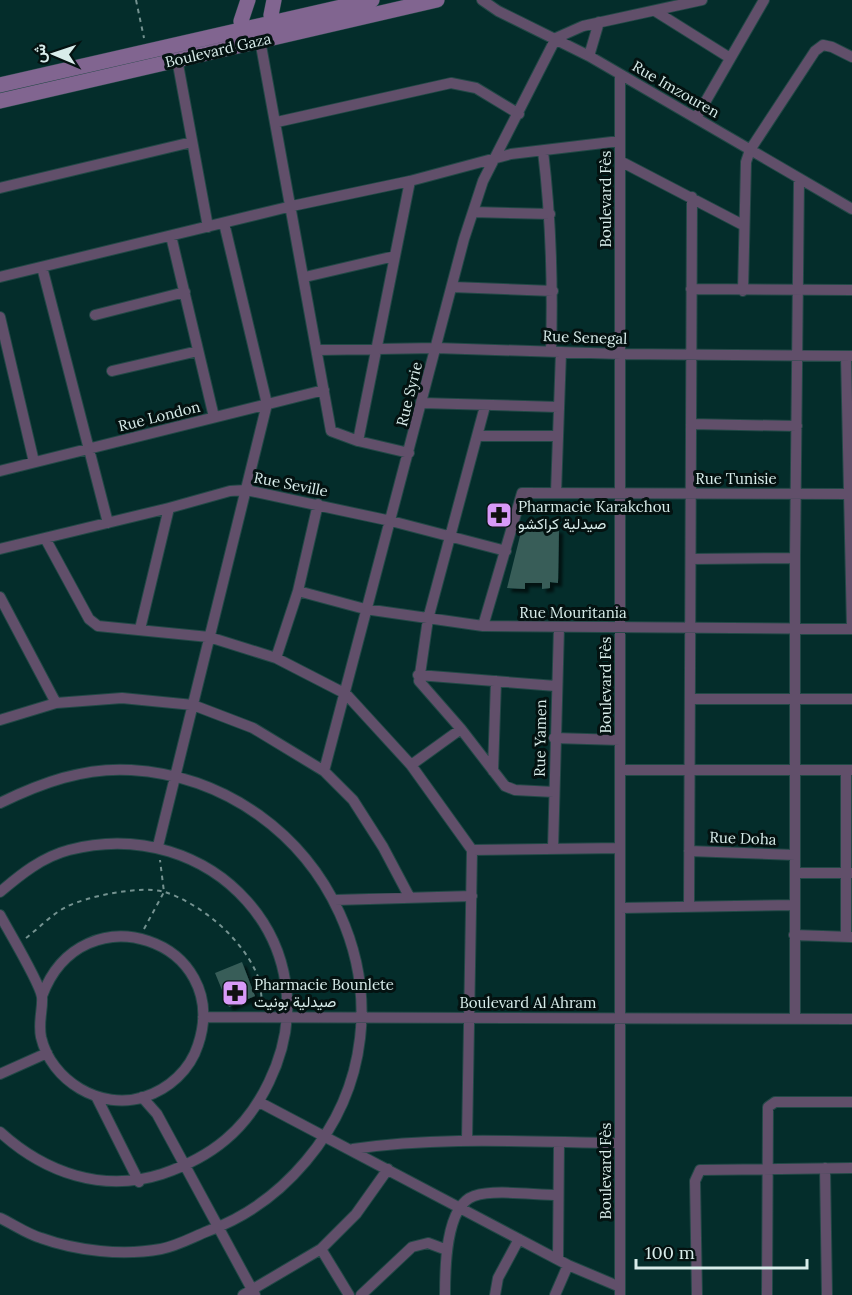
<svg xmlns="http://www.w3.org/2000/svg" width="852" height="1295" font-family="Lora,Vazirmatn,serif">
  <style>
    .building { fill: #375d59; filter: url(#shadow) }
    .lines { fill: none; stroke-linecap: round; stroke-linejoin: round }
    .street-casing { stroke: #224846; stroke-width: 12 }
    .secondary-casing { stroke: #224846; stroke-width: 16 }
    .path { stroke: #749290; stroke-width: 2; stroke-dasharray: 4.5 4.5; stroke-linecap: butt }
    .street { stroke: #614f6a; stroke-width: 10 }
    .secondary { stroke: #816590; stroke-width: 15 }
    .labels { text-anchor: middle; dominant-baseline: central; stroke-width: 6; stroke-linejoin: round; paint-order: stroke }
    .street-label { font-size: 15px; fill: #d8ecea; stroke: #041211 }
    .poi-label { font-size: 15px; fill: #d8ecea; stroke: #041211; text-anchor: start }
  </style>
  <defs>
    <filter id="shadow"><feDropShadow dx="4" dy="4" stdDeviation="1.5" flood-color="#0009"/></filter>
  </defs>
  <rect width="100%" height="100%" fill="#042d2b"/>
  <path class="building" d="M522 528 559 529 558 583 550 582V588L542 589V583H525V589L507 588Z
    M242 962 255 996 229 1007 215 973Z"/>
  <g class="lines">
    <g class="street-casing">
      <path id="street" d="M482 0 498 11 589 56 852 209
        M655 11 730 58
        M260 40 331 431 358 441 409 453
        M589 56 599 22
        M177 59 208 227
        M696 118 764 0
        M277 122 451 83 476 88 519 114
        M543 151C551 218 553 284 551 351
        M620 161 743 225
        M0 188 192 142
        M473 212 550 214
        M171 236 214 417
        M42 267 108 523
        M0 277 292 206 410 181 511 154 620 141
        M305 277 395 256
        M452 287 553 291
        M691 289 852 290
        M743 291 746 162 750 150 815 51 823 45 832 47 852 57
        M95 315 185 292
        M0 317 34 462
        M318 350 436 348 620 354 852 356
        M846 356 852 629
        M112 371 198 351
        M422 403 558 407
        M485 406 428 619 419 681 461 729 505 786 515 790 554 792
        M691 424 797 426
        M478 436H557
        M358 441 410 181
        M0 471 324 390
        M556 493 561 352
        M45 538 89 619 98 626 209 637 276 658 346 694 411 765 472 850 467 1141
        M0 549 169 508 230 491 246 490 391 521 506 551
        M691 559 795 558
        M298 591 365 609 483 626 852 629
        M0 597 56 703
        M483 626 522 493 852 494
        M140 629 169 508
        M276 658 298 591 318 504
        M418 675 556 686
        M690 699H852
        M0 720 56 703 122 698 193 705 253 728 324 771 353 800 383 847 410 898
        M554 738 620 740
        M411 765 461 729
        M620 770H852
        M846 770V937
        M324 771 464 239 483 181 556 38 583 26 702 0
        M493 771 496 681
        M0 803C41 783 84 767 131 770 326 782 434 1010 306 1161 280 1192 246 1217 208 1231 193 1237 177 1246 161 1249 123 1256 77 1251 41 1238 27 1234 13 1224 0 1218
        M158 846 267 404 224 223
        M553 849 559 627
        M472 850 620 848
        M689 851 795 855
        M795 873H852
        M0 892C20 875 42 857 69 850 211 813 335 946 269 1082 246 1130 212 1157 162 1174 103 1193 45 1173 0 1132
        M335 900 472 896
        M689 907 692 197
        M620 908 794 905
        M0 915C8 930 40 983 42 997 43 1010 38 1021 41 1037 51 1081 101 1111 144 1097 169 1089 190 1070 198 1045 233 941 82 888 42 996
        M794 935 851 937
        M203 1017 852 1019
        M795 1018V558L799 180
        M0 1074 47 1053
        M96 1096 139 1182
        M142 1097 157 1114 255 1295
        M259 1102 568 1265 620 1287
        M353 1149C441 1136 532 1142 620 1143
        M825 1168 827 1295
        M321 1249 349 1295
        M558 1259 559 1143
        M243 1295 321 1249 356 1214 388 1169
        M361 1295 412 1247 428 1243 447 1250
        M445 1295C445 1270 445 1206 474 1196 496 1189 534 1195 558 1195
        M495 1295 498 1278 519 1239
        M555 1295 568 1265
        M620 1295V75
        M697 1295 695 1181 700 1170 852 1168
        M767 1295 768 1107 775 1102H852"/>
    </g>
    <g class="secondary-casing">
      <path id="secondary" d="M273 31 271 15 274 0
        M243 38 241 21 248 0
        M0 85 372 0
        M0 101 437 0"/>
    </g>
    <path class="path" d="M136 0 144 38
      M144 929 164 892 160 860
      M26 938C39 928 52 914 66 907 88 896 141 885 165 892 201 904 240 937 256 972 261 982 261 997 263 1008"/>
    <use href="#street" class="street"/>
    <use href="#secondary" class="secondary"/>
  </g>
  <defs>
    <g id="pharmacy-square" transform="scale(1.35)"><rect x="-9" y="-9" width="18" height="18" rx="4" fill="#d89af8" stroke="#041211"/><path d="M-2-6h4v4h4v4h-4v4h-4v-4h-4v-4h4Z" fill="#111"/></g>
  </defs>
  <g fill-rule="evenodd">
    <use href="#pharmacy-square" x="499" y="515"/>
    <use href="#pharmacy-square" x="235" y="993"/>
  </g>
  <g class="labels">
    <g class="street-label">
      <text transform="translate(218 50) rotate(-13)">Boulevard Gaza</text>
      <text transform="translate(676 89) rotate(30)">Rue Imzouren</text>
      <text transform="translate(605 199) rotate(-90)">Boulevard Fès</text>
      <text transform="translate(585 337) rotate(2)">Rue Senegal</text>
      <text transform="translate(409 394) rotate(-76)">Rue Syrie</text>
      <text transform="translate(159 416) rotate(-14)">Rue London</text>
      <text x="736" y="478">Rue Tunisie</text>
      <text transform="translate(291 484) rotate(11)">Rue Seville</text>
      <text x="573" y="612">Rue Mouritania</text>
      <text transform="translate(605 685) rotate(-90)">Boulevard Fès</text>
      <text transform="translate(540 738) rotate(-89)">Rue Yamen</text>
      <text transform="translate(743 838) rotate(2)">Rue Doha</text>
      <text x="528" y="1002">Boulevard Al Ahram</text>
      <text transform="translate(605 1171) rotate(-90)">Boulevard Fès</text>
    </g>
    <g class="poi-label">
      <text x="518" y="506">Pharmacie Karakchou<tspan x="518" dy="17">صيدلية كراكشو</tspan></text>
      <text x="254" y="984">Pharmacie Bounlete<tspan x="254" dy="17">صيدلية بونيت</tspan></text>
    </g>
  </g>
  <g transform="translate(54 54) rotate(272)" stroke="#041211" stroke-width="4.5" paint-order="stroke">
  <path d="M0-4.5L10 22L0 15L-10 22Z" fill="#d8ecea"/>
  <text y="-9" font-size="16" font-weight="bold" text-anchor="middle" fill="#d8ecea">ش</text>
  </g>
  <path d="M636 1259v9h171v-9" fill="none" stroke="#d8ecea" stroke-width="3"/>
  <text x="645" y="1259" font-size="18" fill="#d8ecea" stroke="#041211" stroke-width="4.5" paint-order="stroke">100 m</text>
</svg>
